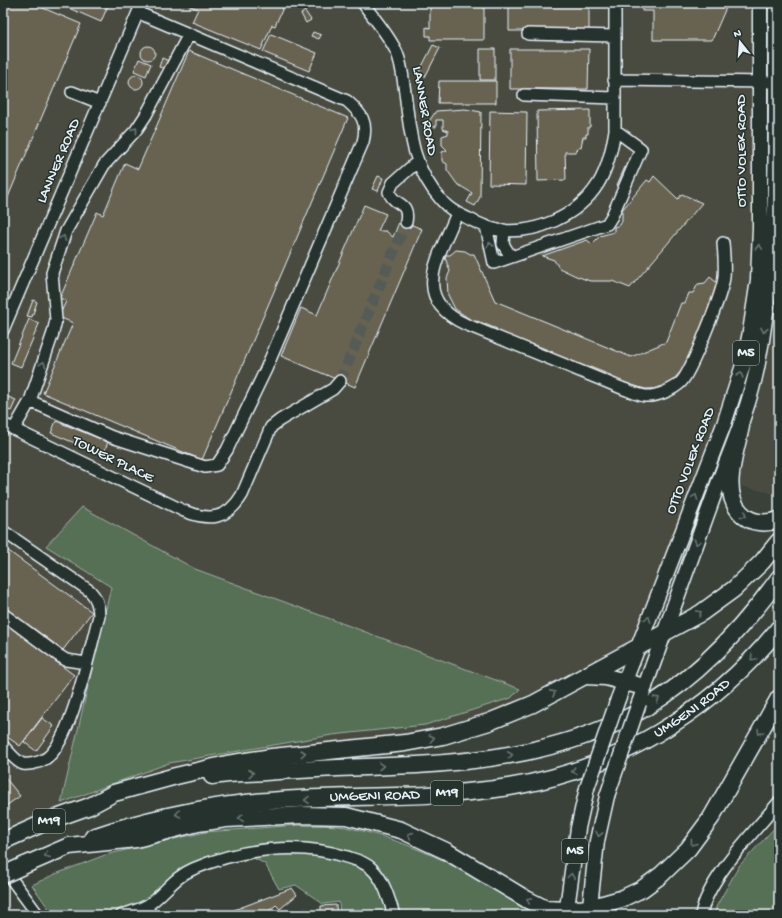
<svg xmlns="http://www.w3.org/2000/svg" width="782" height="918" font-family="'Gochi Hand',sans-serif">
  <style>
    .built { fill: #484b40 }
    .green { fill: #556f55; stroke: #9eb0a6 }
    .building { fill: #686351; stroke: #e8f1f8 }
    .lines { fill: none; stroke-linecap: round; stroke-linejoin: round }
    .minor-tunnel { stroke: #545b55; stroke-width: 11; stroke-dasharray: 11 5.5; stroke-linecap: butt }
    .minor-casing { stroke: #e8f1f8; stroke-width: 14 }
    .major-casing { stroke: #e8f1f8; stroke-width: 17 }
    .highway-casing { stroke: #e8f1f8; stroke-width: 19 }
    .minor { stroke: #26332d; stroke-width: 11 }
    .major { stroke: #26332d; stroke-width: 14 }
    .highway { stroke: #26332d; stroke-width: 16 }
    .major-bridge-casing { stroke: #e8f1f8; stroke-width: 17; stroke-linecap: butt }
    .highway-bridge-casing { stroke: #e8f1f8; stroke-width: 19; stroke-linecap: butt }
    .major-bridge { stroke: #26332d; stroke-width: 14 }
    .highway-bridge { stroke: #26332d; stroke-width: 16 }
    .oneway { stroke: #6a7674 }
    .labels { text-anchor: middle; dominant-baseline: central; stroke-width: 3; stroke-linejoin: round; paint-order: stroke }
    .shield { fill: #26332d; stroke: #aeb8bb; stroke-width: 1 }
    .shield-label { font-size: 14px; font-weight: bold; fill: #e8f1f8 }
    .street-label { font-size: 15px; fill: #e8f1f8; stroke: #26332d }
  </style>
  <rect width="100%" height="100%" fill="#3a4138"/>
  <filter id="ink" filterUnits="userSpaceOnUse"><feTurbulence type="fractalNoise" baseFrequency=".025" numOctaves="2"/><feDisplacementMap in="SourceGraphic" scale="8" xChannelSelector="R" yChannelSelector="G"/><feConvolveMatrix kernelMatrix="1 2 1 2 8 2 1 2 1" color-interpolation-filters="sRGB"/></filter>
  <g filter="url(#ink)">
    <path class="built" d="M3 3H779V495L702 477 637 646 465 729 175 776 3 840Z"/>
    <path class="green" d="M82 507 195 569 520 689 511 698 425 725 332 735 169 763 61 803 111 587 46 546Z
      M779 823V915H715L716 907 739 866Z
      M299 825C315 826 334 824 350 828 414 842 481 875 533 915H340L339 902 323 904 296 885 279 889 265 864 246 854 227 858 166 887 123 915H53L32 885 53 875 105 855 151 844 206 832Z"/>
    <path class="building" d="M3 3H31L81 24 3 209Z
      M57 3H109L101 22Z
      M183 3H285L275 26 272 25 261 50 192 22 198 9Z
      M430 3H484V40H430V36H426V27L430 28Z
      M509 3H589V31H509Z
      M642 3H728L712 40H653V11H642Z
      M305 11 311 20 306 23 301 14Z
      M313 32 321 35 319 39 311 36Z
      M271 34 317 53 309 71 263 52Z
      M433 45 440 48 425 77 418 74Z
      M141 53a7 7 0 1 1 14 0a7 7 0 1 1-14 0Z
      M480 49H495V80H480Z
      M510 49H589L588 89H510Z
      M189 51 348 118 202 460 43 393 73 323 59 317 66 301 60 298 97 212 103 215 125 163 138 169Z
      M162 58 169 61 166 69 159 67Z
      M139 59 151 64 146 76 134 71Z
      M129 82a7 7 0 1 1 14 0a7 7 0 1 1-14 0Z
      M439 81H496V103H438Z
      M465 109 481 112 480 197 475 206 467 202 472 193 457 184 447 170V164L442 161V152L447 150 442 145V136L448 134V131L443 129V120H436V127L426 126 436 111Z
      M590 110V127H588V134H586V137H583L581 147H579L576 152H565L566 180 538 181 537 111Z
      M490 111 527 112 526 185 489 184Z
      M625 167 631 170 623 188 617 185Z
      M378 176 383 178 378 191 372 189Z
      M654 176 678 199 682 194 702 203 630 288 612 281H590L576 276 559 268 554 260 542 256 587 240 592 244 600 236 614 232V227L620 225 622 221V210L647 180 650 182Z
      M364 205 386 214 378 231H386L393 237 400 220 422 229 355 387 281 356 301 308 317 315Z
      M456 250 465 251 470 254H474L495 301 631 357 666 342 681 303H685L689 293H693L698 284 705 283 710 277 717 283H720L688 364 670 383 655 389H645L608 378 610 375 590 367 587 370 551 355 553 352 533 344 530 347 494 332 497 329 477 321 473 324 471 320 455 309 448 295 447 278 450 271 444 255H450Z
      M33 300 37 302 32 317 27 316Z
      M29 319 39 324 21 367 11 363Z
      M3 395 16 400 11 411 3 408Z
      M56 421 108 442 103 455 51 433Z
      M3 547 92 612 63 650 3 606Z
      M3 622 74 675 20 746 3 734Z
      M42 718 54 726 36 751 24 742Z
      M3 775 20 796 3 808Z
      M292 888 297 895 280 909 276 905 264 915H221Z
      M336 905 337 915H321V906Z
      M307 909V915H281V913H286V911Z"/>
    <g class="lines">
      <path class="minor-tunnel" d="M340 381 406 222"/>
      <g class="minor-casing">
        <path id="minor" d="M363 3C374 19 389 35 397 53 402 65 403 79 405 92 410 133 412 168 442 201 448 208 458 214 467 218 477 223 487 228 498 230 535 235 578 216 598 184 608 168 612 149 615 130V3
          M528 34 615 36
          M614 80 779 82
          M72 92 100 103
          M524 95 615 98
          M457 213C440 256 408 297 465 324L624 389C630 391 638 395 645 396 656 397 673 390 681 382 691 372 723 292 724 277 725 266 724 254 723 243
          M406 222C410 200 394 207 389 192L393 183 417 162
          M486 226 494 263 607 224 612 216 641 149 615 130
          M504 230 503 244 511 257
          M3 330 142 3
          M30 401 112 437 205 467 217 465 227 450 266 369 363 142C368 122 362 114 347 101L139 13
          M3 424 184 511C209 521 227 520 242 495L271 427 280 420 333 389 340 381
          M14 429 30 401 53 333 56 320 52 273 66 231 104 165 136 130 146 115 189 34
          M3 531 90 591C97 598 99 606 99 616 90 649 73 731 51 754 45 761 33 765 23 764 16 762 8 751 3 746
          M3 614 58 655 66 660 86 663
          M4 869 38 915
          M146 906 151 915
          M122 915C130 912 140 910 148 905 164 894 174 877 193 869 240 849 298 841 347 857 356 860 365 862 372 869 384 880 389 899 394 915
          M701 915C707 879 755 831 779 802"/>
      </g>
      <g class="major-casing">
        <path id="major" d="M618 699 724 424 744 362 750 332 758 280 760 228V3
          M639 703C664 633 689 564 714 495 729 453 748 412 757 368 781 248 775 125 776 3
          M566 915 578 828 587 788
          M589 915 597 841 607 796"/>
      </g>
      <g class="highway-casing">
        <g id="highway">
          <path d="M741 426C736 452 720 492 741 513 751 524 766 524 779 520"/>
          <path d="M586 676 606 677 644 687"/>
          <path d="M212 776C229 773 248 773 265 772 316 768 367 767 417 765 490 761 563 750 629 717 689 686 740 632 779 578"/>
          <path id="s1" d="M93 837C143 820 194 809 246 803 333 793 422 801 509 787 615 770 712 712 779 628"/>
          <path d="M3 841 48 821 90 806 114 793 176 776 227 764 272 757 405 743 443 736 489 722 533 704 701 613 734 589 762 562 779 541"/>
          <path d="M25 865 69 846 136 839 198 823 226 819 302 815 346 816 401 830 446 851 526 899 546 909 566 910 589 908 621 899 642 889 661 875 688 849 711 818 779 698"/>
        </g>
      </g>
      <use href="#minor" class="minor"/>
      <use href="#major" class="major"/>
      <use href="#highway" class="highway"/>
      <g class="major-bridge-casing">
        <path id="major-bridge" d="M587 788 618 699
          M607 796 639 703"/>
      </g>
      <g class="highway-bridge-casing">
        <path id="highway-bridge" d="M3 875 25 865"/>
      </g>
      <use href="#major-bridge" class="major-bridge"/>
      <use href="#highway-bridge" class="highway-bridge"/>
    </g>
    <defs><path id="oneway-chevron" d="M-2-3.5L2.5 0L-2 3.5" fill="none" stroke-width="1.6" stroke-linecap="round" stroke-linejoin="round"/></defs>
    <g class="oneway">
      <use href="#oneway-chevron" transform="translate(135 130) rotate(-51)"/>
      <use href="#oneway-chevron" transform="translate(63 238) rotate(-68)"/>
      <use href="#oneway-chevron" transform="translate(490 245) rotate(-103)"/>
      <use href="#oneway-chevron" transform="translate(759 247) rotate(-88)"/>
      <use href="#oneway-chevron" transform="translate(764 330) rotate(100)"/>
      <use href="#oneway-chevron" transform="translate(43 364) rotate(-71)"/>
      <use href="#oneway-chevron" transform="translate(740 375) rotate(-74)"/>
      <use href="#oneway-chevron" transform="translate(695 497) rotate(-69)"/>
      <use href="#oneway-chevron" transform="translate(744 515) rotate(38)"/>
      <use href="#oneway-chevron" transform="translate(697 542) rotate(110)"/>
      <use href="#oneway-chevron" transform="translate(699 613) rotate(-31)"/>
      <use href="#oneway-chevron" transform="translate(648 619) rotate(-69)"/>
      <use href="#oneway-chevron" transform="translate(753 658) rotate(133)"/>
      <use href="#oneway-chevron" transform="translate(553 693) rotate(-28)"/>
      <use href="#oneway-chevron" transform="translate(657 699) rotate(-32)"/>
      <use href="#oneway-chevron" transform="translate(760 732) rotate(120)"/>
      <use href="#oneway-chevron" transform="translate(432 738) rotate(-11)"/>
      <use href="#oneway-chevron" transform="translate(303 753) rotate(-6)"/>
      <use href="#oneway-chevron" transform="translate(510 755) rotate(-8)"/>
      <use href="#oneway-chevron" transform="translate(381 766) rotate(-2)"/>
      <use href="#oneway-chevron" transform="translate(574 771) rotate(162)"/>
      <use href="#oneway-chevron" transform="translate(251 773) rotate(-4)"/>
      <use href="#oneway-chevron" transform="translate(307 800) rotate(179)"/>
      <use href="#oneway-chevron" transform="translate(178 814) rotate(170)"/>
      <use href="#oneway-chevron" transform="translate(241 818) rotate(176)"/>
      <use href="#oneway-chevron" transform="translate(599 834) rotate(102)"/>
      <use href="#oneway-chevron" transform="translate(410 835) rotate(-156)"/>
      <use href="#oneway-chevron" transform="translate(693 843) rotate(127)"/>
      <use href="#oneway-chevron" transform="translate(47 855) rotate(157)"/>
      <use href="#oneway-chevron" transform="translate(571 876) rotate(-82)"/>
      <use href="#oneway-chevron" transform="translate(529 900) rotate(-153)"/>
    </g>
  </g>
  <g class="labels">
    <g class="shield">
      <rect x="733" y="341" width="26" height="24" rx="3"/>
      <rect x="431" y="781" width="32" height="24" rx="3"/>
      <rect x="33" y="809" width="32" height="24" rx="3"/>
      <rect x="562" y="839" width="26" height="24" rx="3"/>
    </g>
    <g class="shield-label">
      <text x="746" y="353">M5</text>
      <text x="447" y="793">M19</text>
      <text x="49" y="821">M19</text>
      <text x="575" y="851">M5</text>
    </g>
    <g class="street-label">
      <text transform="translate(424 111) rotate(80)">LANNER ROAD</text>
      <text transform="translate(742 151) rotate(-90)">OTTO VOLEK ROAD</text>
      <text transform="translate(59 161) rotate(-67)">LANNER ROAD</text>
      <text transform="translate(113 460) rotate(26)">TOWER PLACE</text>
      <text transform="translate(691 461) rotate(-69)">OTTO VOLEK ROAD</text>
      <text stroke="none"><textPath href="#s1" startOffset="622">UMGENI ROAD</textPath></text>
      <text stroke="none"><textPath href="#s1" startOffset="286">UMGENI ROAD</textPath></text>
    </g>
  </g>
  <rect width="782" height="918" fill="none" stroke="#26332d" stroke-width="16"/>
  <rect x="8" y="8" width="766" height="902" fill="none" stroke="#e8f1f8" stroke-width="1.5" filter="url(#ink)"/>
  <g transform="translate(740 42) rotate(343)" stroke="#26332d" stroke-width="3" paint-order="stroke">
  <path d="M0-3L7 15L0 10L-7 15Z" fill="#e8f1f8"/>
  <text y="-6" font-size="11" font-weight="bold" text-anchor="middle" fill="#e8f1f8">N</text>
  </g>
</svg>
